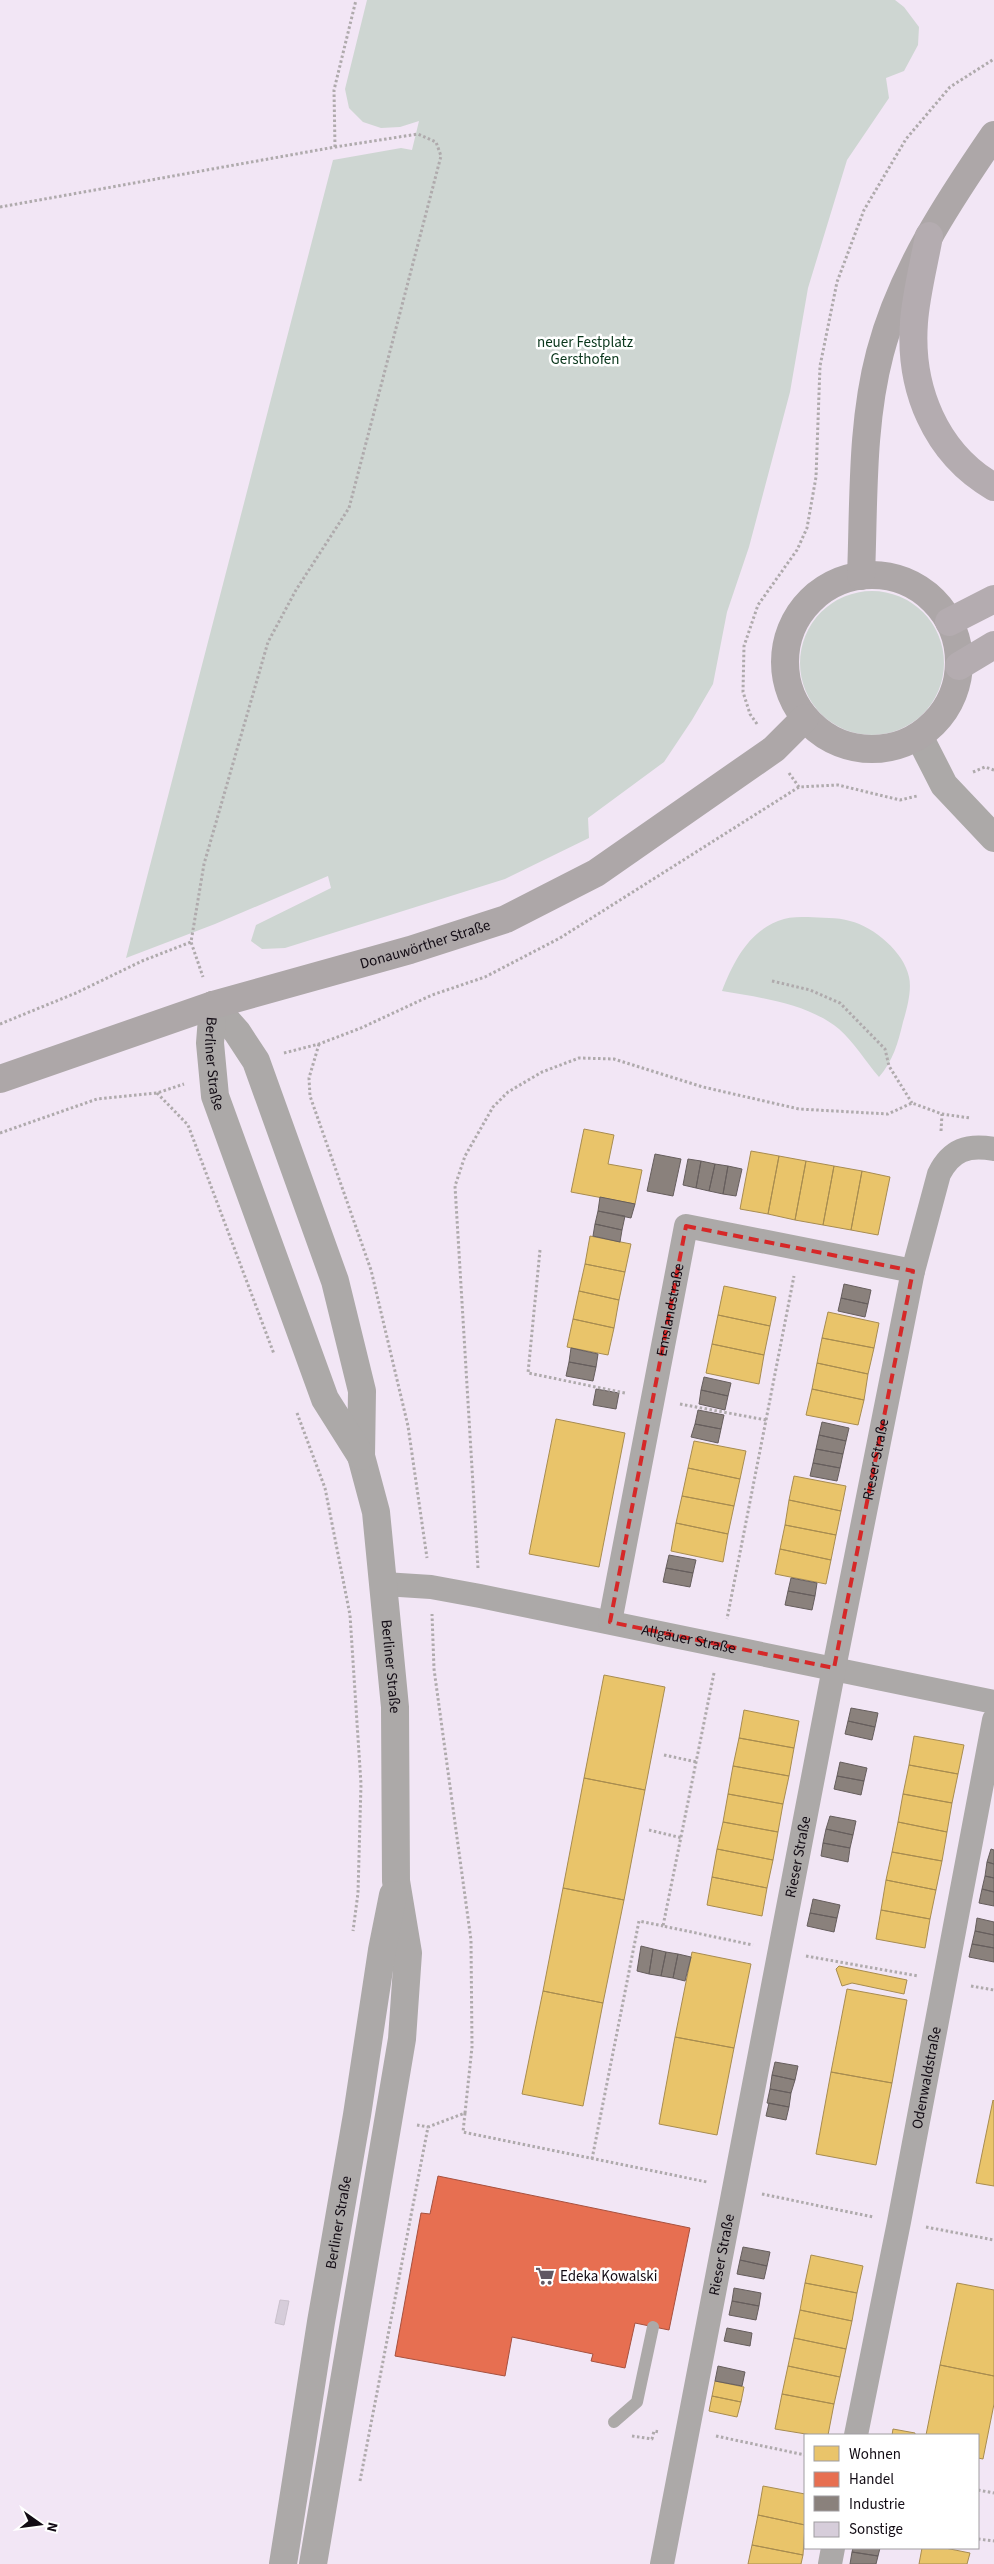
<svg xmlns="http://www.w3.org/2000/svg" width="994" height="2564" font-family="'Source Sans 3',sans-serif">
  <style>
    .green { fill: #ced6d2 }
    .homes { fill: #e9c46a; stroke: #a88c50 }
    .shops { fill: #e76f51; stroke: #a7513f }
    .industry { fill: #8a817c; stroke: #665e5d }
    .building { fill: #d6cdda; stroke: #cac1cd }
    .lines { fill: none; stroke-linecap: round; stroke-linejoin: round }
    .path { stroke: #afaaac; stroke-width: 3; stroke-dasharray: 2.5 2.5; stroke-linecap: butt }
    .service { stroke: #aca9a8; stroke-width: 12 }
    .minor { stroke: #aca9a8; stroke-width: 24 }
    .tertiary { stroke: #aca9a8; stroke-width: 28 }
    .secondary { stroke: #ada7a8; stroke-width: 28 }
    .trunk { stroke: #b4acb0; stroke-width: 28 }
    .marked { fill: none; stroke: #d62828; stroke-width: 4; stroke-dasharray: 10 6; stroke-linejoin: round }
    .labels { text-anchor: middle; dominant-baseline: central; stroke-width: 5; stroke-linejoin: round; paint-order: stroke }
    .park-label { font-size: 15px; fill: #08351a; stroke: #fff }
    .street-label { font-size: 15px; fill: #120b14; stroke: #fff }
    .poi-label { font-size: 15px; fill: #120b14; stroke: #fff; text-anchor: start }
  </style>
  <rect width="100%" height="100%" fill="#f2e6f5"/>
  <path class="green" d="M367 0H895L904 7 919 27 918 45 904 71 886 78 889 98 847 160 808 288 790 392 749 547 727 612 713 684 692 720 664 762 588 818 589 838 505 879 285 948 262 949 251 941 256 925 331 888 328 876 215 924 126 958 333 160 401 148 412 150 419 121 400 127 381 128 363 122 349 108 345 89Z
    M800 663a72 72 0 1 1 144 0a72 72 0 1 1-144 0Z
    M808 917C821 918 837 917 850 921 874 927 904 952 909 977 912 990 907 1009 903 1022 898 1043 893 1061 879 1077 866 1062 854 1042 839 1029 807 1003 762 998 722 991 734 960 750 929 784 919 791 917 800 917 808 917Z"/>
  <path class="homes" d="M584 1129 614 1135 608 1164 642 1170 635 1204 571 1192Z
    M751 1151 779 1156 768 1214 740 1209Z
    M779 1156 806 1161 795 1220 768 1214Z
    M806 1161 834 1166 823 1225 795 1220Z
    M834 1166 862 1171 851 1230 823 1225Z
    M862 1171 890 1177 878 1235 851 1230Z
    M590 1236 631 1244 625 1272 585 1264Z
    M585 1264 625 1272 619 1300 579 1291Z
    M724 1286 776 1297 770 1326 718 1315Z
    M579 1291 619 1300 614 1328 573 1319Z
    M828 1312 879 1323 874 1348 822 1338Z
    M718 1315 770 1326 764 1355 712 1344Z
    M573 1319 614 1328 608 1355 567 1347Z
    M822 1338 874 1348 868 1374 817 1363Z
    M712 1344 764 1355 759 1384 706 1373Z
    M817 1363 868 1374 864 1400 812 1389Z
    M812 1389 864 1400 858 1425 806 1415Z
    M556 1419 625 1433 599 1567 529 1554Z
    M694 1441 746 1451 740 1479 688 1468Z
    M688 1468 740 1479 734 1506 682 1496Z
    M794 1476 846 1486 841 1511 789 1500Z
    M682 1496 734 1506 728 1534 676 1523Z
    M789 1500 841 1511 836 1535 785 1525Z
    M676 1523 728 1534 723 1562 671 1551Z
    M785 1525 836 1535 831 1560 780 1549Z
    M780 1549 831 1560 826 1584 775 1574Z
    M604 1675 665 1687 645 1790 584 1778Z
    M744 1710 799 1721 794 1748 739 1738Z
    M914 1736 964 1745 958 1774 909 1765Z
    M739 1738 794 1748 789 1776 733 1766Z
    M909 1765 958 1774 952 1803 903 1794Z
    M733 1766 789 1776 783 1804 728 1794Z
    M584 1778 645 1790 624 1900 563 1888Z
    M728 1794 783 1804 778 1832 723 1822Z
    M903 1794 952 1803 947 1832 898 1822Z
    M723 1822 778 1832 773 1860 717 1849Z
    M898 1822 947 1832 942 1861 892 1852Z
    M717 1849 773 1860 767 1888 712 1877Z
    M892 1852 942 1861 936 1890 886 1880Z
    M712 1877 767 1888 762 1916 707 1905Z
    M886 1880 936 1890 930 1919 881 1910Z
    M563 1888 624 1900 603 2003 543 1991Z
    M881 1910 930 1919 925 1948 876 1939Z
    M692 1952 751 1964 734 2048 675 2037Z
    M839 1966 907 1980 904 1994 852 1983 842 1986 836 1969Z
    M847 1989 907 2000 892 2083 831 2072Z
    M543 1991 603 2003 583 2106 522 2094Z
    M675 2037 734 2048 717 2135 659 2124Z
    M831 2072 892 2083 876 2165 816 2154Z
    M993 2100 994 2101V2186L976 2183Z
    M811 2255 863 2266 857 2293 805 2283Z
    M805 2283 857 2293 852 2321 800 2310Z
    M957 2283 994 2290V2376L940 2365Z
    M800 2310 852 2321 846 2349 794 2338Z
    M794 2338 846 2349 840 2377 788 2366Z
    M940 2365 994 2376V2404L983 2459 978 2458V2435H926Z
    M788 2366 840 2377 834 2404 782 2394Z
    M715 2381 744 2387 741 2402 712 2396Z
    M782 2394 834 2404 828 2435H812L775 2429Z
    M712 2396 741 2402 737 2417 709 2411Z
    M893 2429 915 2433V2435H892Z
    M763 2486 805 2494V2525L758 2515Z
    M758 2515 805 2525 803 2555 752 2545Z
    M752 2545 803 2555 801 2564H748Z
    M922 2548H945L970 2553 967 2564H919Z"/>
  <path class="shops" d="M438 2176 690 2228 669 2330 635 2323 625 2368 591 2361 593 2354 512 2337 505 2376 395 2356 421 2213 430 2214Z"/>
  <path class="industry" d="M655 1154 681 1159 673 1196 647 1191Z
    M688 1159 701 1161 696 1188 683 1185Z
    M701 1161 715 1164 709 1191 696 1188Z
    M715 1164 728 1166 723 1194 709 1191Z
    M728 1166 742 1169 736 1196 723 1194Z
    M600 1197 635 1204 631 1218 598 1211Z
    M598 1211 625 1216 622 1230 595 1224Z
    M595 1224 622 1230 620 1242 593 1236Z
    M844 1284 871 1290 868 1304 841 1298Z
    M841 1298 868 1304 865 1317 838 1311Z
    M571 1348 598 1354 596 1367 569 1362Z
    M569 1362 596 1367 593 1381 566 1376Z
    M704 1377 731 1383 728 1396 701 1390Z
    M596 1389 619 1393 616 1409 593 1405Z
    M701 1390 728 1396 725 1410 699 1404Z
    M698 1410 724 1415 721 1429 695 1424Z
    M822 1422 849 1428 846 1441 819 1435Z
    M695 1424 721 1429 718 1443 691 1437Z
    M819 1435 846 1441 843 1454 816 1449Z
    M816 1449 843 1454 840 1468 813 1463Z
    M813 1463 840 1468 837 1481 810 1476Z
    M669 1555 696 1560 693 1573 666 1568Z
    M666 1568 693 1573 690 1587 663 1582Z
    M791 1578 817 1583 815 1596 788 1591Z
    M788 1591 815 1596 812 1610 785 1605Z
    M851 1708 878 1713 875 1727 848 1721Z
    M848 1721 875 1727 872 1740 845 1734Z
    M840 1762 867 1768 864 1781 837 1776Z
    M837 1776 864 1781 861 1795 834 1789Z
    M830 1816 856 1821 853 1835 826 1829Z
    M826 1829 853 1835 850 1848 823 1843Z
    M823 1843 850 1848 848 1862 821 1856Z
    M991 1849 994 1850V1864L987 1862Z
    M987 1862 994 1864V1878L985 1876Z
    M985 1876 994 1878V1892L982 1889Z
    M982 1889 994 1892V1906L979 1903Z
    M813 1899 840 1905 837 1918 810 1913Z
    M810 1913 837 1918 834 1932 807 1926Z
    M977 1918 994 1922V1935L975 1931Z
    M975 1931 994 1935V1948L972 1944Z
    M972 1944 994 1948V1962L969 1957Z
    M641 1946 653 1949 649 1974 637 1971Z
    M653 1949 666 1952 661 1976 649 1974Z
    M666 1952 678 1954 673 1978 661 1976Z
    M678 1954 691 1957 685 1981 673 1978Z
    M775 2062 798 2066 795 2080 772 2075Z
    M772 2075 795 2080 791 2093 770 2089Z
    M770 2089 791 2093 789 2107 767 2103Z
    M769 2103 789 2107 786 2120 766 2116Z
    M743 2247 770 2252 767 2266 740 2260Z
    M740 2260 767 2266 764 2279 737 2274Z
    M734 2288 761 2293 759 2306 732 2301Z
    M732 2301 759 2306 756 2320 729 2315Z
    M727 2328 752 2333 750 2346 724 2341Z
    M718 2366 745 2372 742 2386 715 2381Z
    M853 2548H880L878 2556 852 2552Z
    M852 2552 878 2556 876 2564H850Z"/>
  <path class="building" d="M280 2300 289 2301 284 2325 275 2323Z"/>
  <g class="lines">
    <path class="path" d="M335 147 334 90 356 0
      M0 207 335 147 418 134 436 142 441 156 349 508 296 590 268 642 204 864 191 942 203 977
      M757 724 750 714 743 692 744 646 758 605 797 550 807 528 816 477 820 366 837 282 864 210 906 139 950 87 994 59
      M973 772 985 767 994 770
      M789 773 799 787
      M772 981 810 990 840 1003 885 1049 889 1066 912 1103
      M0 1024 76 993 142 961 191 942
      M319 1044 309 1078 310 1096 371 1270 408 1426 427 1558
      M284 1053 319 1044 361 1028 432 995 485 977 560 938 799 787 838 785 900 800 917 796
      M157 1093 188 1125 274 1354
      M941 1131 942 1114
      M0 1133 97 1099 157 1093 184 1084
      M540 1250 528 1373 625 1393
      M680 1404 766 1420 727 1619
      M297 1413 325 1488 350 1615 361 1784 358 1893 353 1931
      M766 1420 794 1276
      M478 1568 455 1186 465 1156 493 1107 508 1092 542 1072 579 1058 614 1059 703 1087 799 1109 888 1114 912 1103 942 1114 970 1118
      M714 1673 663 1926 753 1945
      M664 1755 697 1762
      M649 1830 682 1838
      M806 1956 918 1976
      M971 1986 994 1990
      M465 2113 463 2132 707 2182
      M417 2125 428 2127
      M592 2159 639 1921 663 1926
      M762 2194 873 2217
      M926 2227 994 2240
      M632 2436 652 2439 654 2431 659 2432
      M716 2436 805 2455
      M360 2481 428 2127 465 2113 472 2047 471 1940 434 1669 432 1614
      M978 2490 994 2493
      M978 2539 994 2541"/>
    <path class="service" d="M614 2422 637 2402 653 2327"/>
    <g class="minor">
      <path id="s1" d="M384 1584 431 1587 480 1596 994 1702"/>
      <path id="s2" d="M610 1622 686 1226 913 1271"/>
      <path id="s3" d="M856 2435 899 2222 994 1720"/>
      <path id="s4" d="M662 2564 834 1668 913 1271 939 1174C951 1150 968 1144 994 1149"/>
      <path d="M830 2564 833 2548"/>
    </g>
    <g class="tertiary">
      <path d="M919 736 944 785 994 838"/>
      <path id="s5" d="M213 1005 237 1032 256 1061 335 1281 362 1391 361 1456 376 1512 395 1707 396 1881 408 1953 402 2039 313 2564"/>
      <path id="s6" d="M213 1005 210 1043 215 1096 325 1399 361 1456"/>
      <path id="s7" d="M283 2564 321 2322 357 2115 382 1950 393 1895"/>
    </g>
    <g class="secondary">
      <circle cx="872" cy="662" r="87"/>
      <path d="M861 576C864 502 861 425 880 353 901 273 948 202 994 135"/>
      <path id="s8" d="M0 1079 213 1005 410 950 506 919 596 873 774 749 805 718"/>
    </g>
    <path class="trunk" d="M929 236C924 264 916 294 914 322 909 388 935 453 994 487
      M949 622 994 599
      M959 666 994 645"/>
  </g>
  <path class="marked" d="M686 1226 913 1271 834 1668 610 1622Z"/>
  <defs>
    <g id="supermarket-bare" transform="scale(1.5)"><path d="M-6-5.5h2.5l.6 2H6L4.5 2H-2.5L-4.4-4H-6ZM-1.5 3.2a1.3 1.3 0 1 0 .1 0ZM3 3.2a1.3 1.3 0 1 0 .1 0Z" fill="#605863" stroke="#fff" stroke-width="2.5" paint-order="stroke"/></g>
  </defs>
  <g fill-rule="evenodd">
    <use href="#supermarket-bare" x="545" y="2276"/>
  </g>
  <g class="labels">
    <g class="park-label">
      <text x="585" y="342">neuer Festplatz<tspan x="585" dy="17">Gersthofen</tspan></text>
    </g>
    <g class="street-label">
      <text stroke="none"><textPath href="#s8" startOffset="446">Donauwörther Straße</textPath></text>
      <text stroke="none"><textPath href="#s6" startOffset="59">Berliner Straße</textPath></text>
      <text stroke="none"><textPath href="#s2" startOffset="318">Emslandstraße</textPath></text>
      <text stroke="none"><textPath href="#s4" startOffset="1125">Rieser Straße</textPath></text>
      <text stroke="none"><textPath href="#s1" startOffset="310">Allgäuer Straße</textPath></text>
      <text stroke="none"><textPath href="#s5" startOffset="696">Berliner Straße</textPath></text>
      <text stroke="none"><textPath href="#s4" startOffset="720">Rieser Straße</textPath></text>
      <text stroke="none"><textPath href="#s3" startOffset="364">Odenwaldstraße</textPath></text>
      <text stroke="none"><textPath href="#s7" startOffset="346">Berliner Straße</textPath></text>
      <text stroke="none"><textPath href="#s4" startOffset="315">Rieser Straße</textPath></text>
    </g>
    <g class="poi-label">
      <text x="560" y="2276">Edeka Kowalski</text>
    </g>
  </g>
  <rect x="804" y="2434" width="175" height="115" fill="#ffffff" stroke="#a09da1"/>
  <rect x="814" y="2446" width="25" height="15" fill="#e9c46a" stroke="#a09da1"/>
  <text x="849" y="2459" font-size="15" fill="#120b14">Wohnen</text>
  <rect x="814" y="2472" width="25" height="15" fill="#e76f51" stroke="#a09da1"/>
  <text x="849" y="2484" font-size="15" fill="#120b14">Handel</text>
  <rect x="814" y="2496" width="25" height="15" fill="#8a817c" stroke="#a09da1"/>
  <text x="849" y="2509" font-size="15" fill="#120b14">Industrie</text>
  <rect x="814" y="2522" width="25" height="15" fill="#d6cdda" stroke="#a09da1"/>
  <text x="849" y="2534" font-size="15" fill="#120b14">Sonstige</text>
  <g transform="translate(40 2524) rotate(104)" stroke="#ffffff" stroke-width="4" paint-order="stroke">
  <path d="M0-4L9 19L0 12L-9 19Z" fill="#120b14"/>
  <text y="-8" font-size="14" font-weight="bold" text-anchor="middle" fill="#120b14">N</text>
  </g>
</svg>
